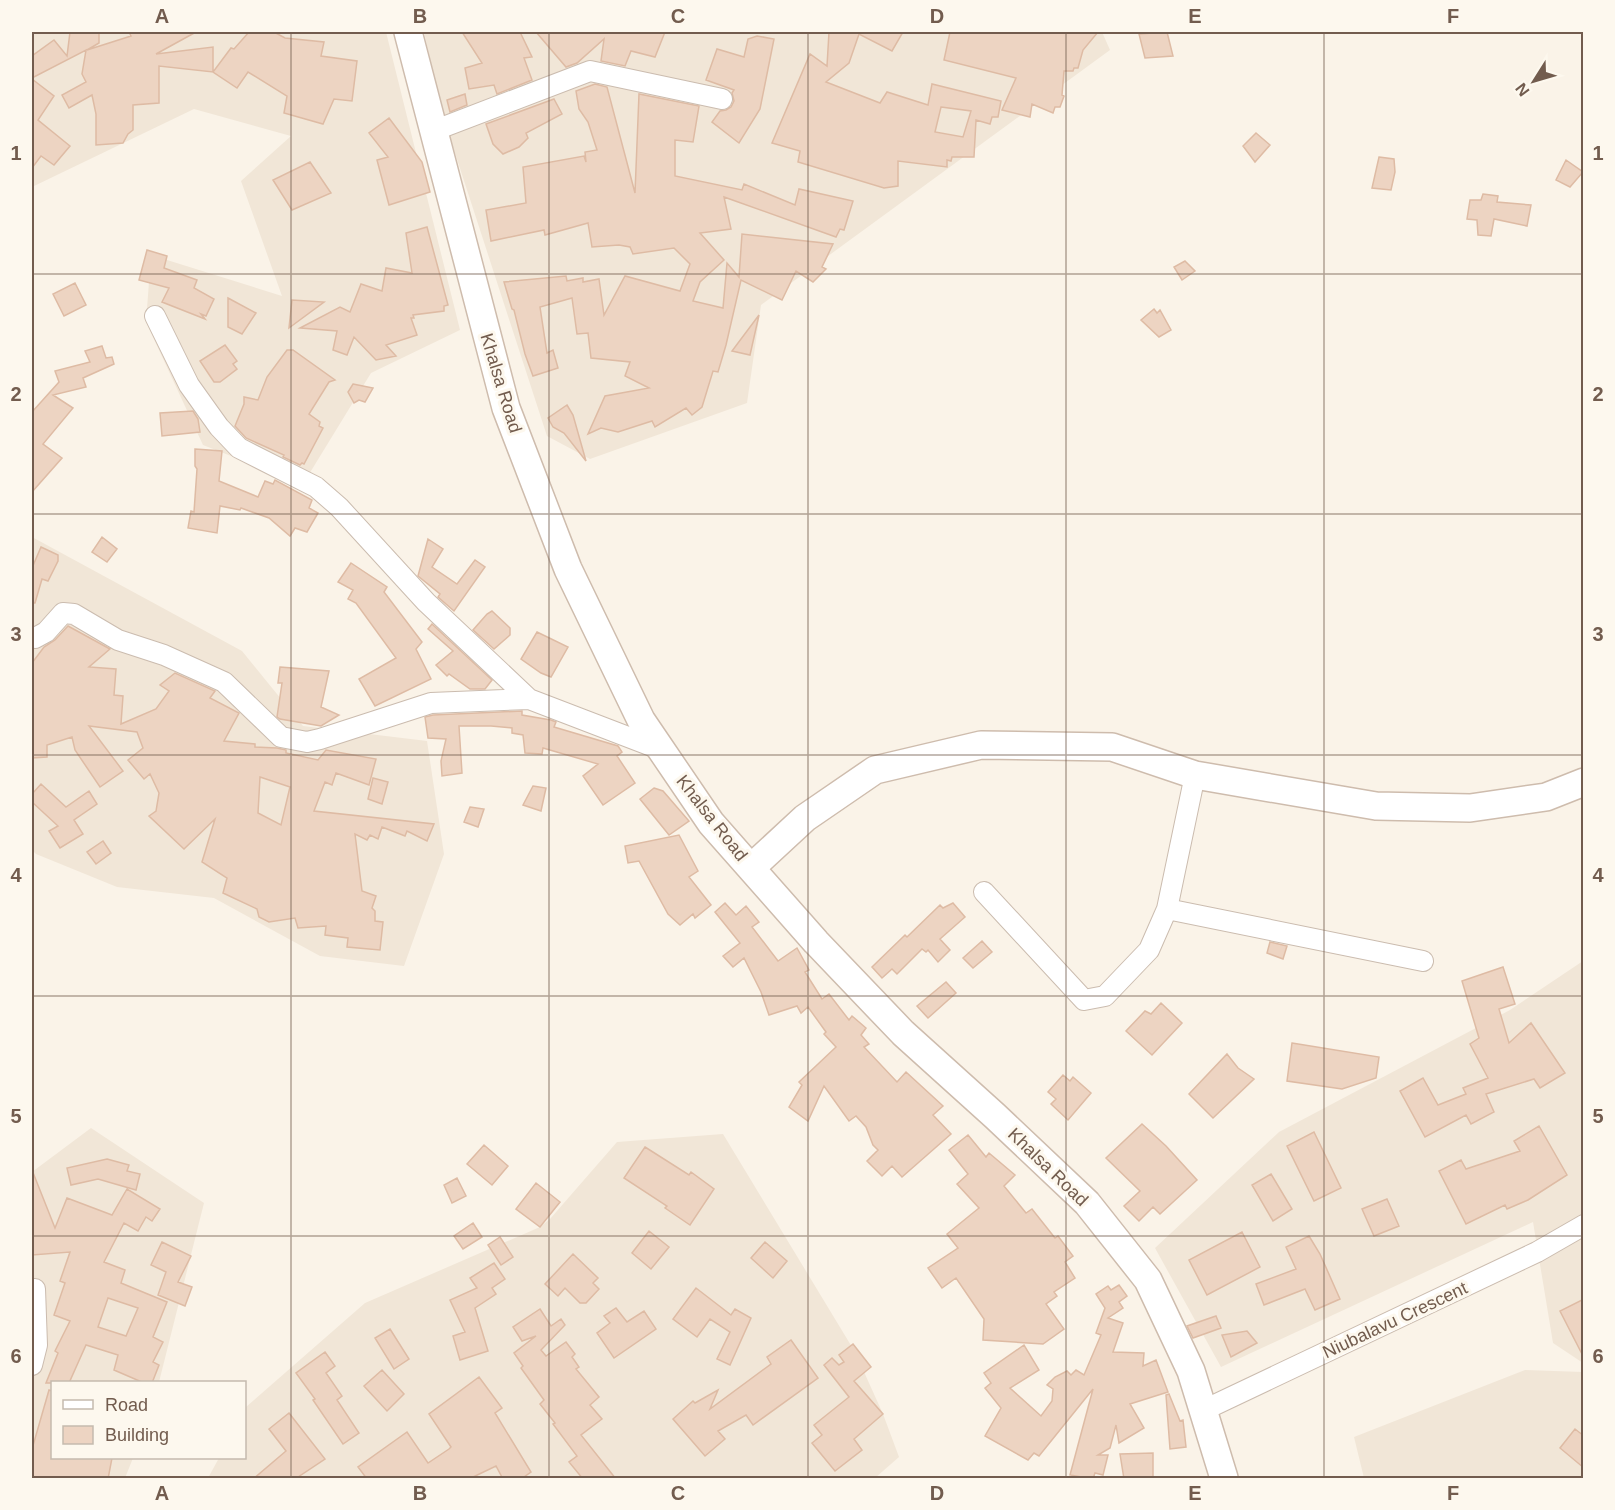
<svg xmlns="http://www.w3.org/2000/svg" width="1615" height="1510" font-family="Helvetica,sans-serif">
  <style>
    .residential { fill: #f1e6d7 }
    .building { fill: #edd4c2; stroke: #debba4; stroke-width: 1.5; fill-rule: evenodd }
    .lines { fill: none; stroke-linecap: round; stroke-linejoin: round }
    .street-casing { stroke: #cbbcaf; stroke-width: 22 }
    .secondary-casing { stroke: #cebcad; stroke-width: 30 }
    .street { stroke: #fff; stroke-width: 20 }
    .secondary { stroke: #fff; stroke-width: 27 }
    .grid { fill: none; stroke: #725c4e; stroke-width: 1.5; stroke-opacity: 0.55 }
    .labels { text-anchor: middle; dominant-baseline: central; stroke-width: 6; stroke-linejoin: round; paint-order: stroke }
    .street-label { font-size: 18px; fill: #725c4e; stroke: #fdf8ee }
    .neatline { fill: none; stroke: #725c4e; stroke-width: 2 }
    .grid-label { font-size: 20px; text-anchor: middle; font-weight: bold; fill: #725c4e }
  </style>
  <rect width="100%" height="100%" fill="#faf3e8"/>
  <path class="residential" d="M32 32H386L460 330 371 373 303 484 203 445 146 322 151 255 282 296 241 181 291 136 194 109 32 187Z
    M424 32H1102L1110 50 761 305 747 403 590 459 547 436 442 113Z
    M32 537 242 651 303 726 427 741 444 854 404 966 320 956 214 898 117 887 36 854 32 850Z
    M1583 961V1363L1553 1343 1533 1222 1221 1367 1155 1248 1279 1132 1510 1010Z
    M91 1128 204 1203 159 1382H52V1458H133L125 1478H32V1172Z
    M723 1134 855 1352 883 1414 899 1457 875 1478H208L219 1458H244V1411L246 1407 365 1303 540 1227 550 1219 617 1142Z
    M1525 1370 1583 1372V1478H1364L1354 1437Z"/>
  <path class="building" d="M70 32H99V43L87 50 131 36 129 32H196L156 54 213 47V72L159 66V103L133 105V130L128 134 123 143 96 145V114L92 95 69 108 62 95 86 82 82 74 86 50 32 78V56L54 40 67 56Z
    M249 32H274L285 38 324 42 321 56 357 61 352 101 334 99 323 124 284 113 287 96 248 72 237 88 213 72 231 48 234 49Z
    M462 32H520L532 57 524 58 532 80 497 94 494 85 469 89 465 68 482 63Z
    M536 32H665L655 57 631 51 625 66 601 61 604 39 577 63 566 67Z
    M829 32H903L892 51 859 34 849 63 826 82 880 103 887 92 928 105 932 84 1001 101 998 117H992L990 124 976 120 974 157H952L951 161 947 160V167L898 161V186L884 188 798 162 800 151 772 143 810 54 827 66ZM941 107 971 111 963 137 935 132Z
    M950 32H1098L1083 50 1078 68H1074L1073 71H1064L1062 95 1064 96 1060 107H1055L1053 113 1032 104 1030 117 1002 110 1016 78 944 60Z
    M1167 32 1173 56 1145 58 1139 34Z
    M757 36 774 39 760 109 739 143 712 122 720 111 726 110 731 107 734 101 732 93 734 90 706 80 717 49 744 57 748 39Z
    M32 79 54 96 38 120 70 146 54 165 41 156 32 168Z
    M595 84 607 87 635 193 639 94 699 106 693 142 675 140V176L742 190 744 184 795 205 799 189 853 201 844 230 840 229 836 237 724 197 731 229 700 233 724 260 700 282 693 301 723 308 727 263 739 277 742 234 833 244 822 267 826 269 813 282 796 271 782 300 741 280 726 345 718 372 713 371 702 407 692 415 686 408 655 427 652 421 618 432 601 428 588 434 605 396 649 388 625 376 630 362 591 358 588 333 577 334 572 298 540 307 547 353 553 350 558 368 533 376 525 354 514 310 512 309 504 282 566 276 567 281 583 278V282L599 279 604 315 625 276 680 291 690 264 674 248 633 254 630 247 619 245 592 247 588 223 545 235 544 230 491 241 486 210 526 203 523 167 584 156 586 162 585 152 597 150 588 122 579 109 576 91Z
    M465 94 467 105 450 112 447 100Z
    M554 99 562 114 526 133 528 138 519 147 503 154 493 144 486 124Z
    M389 118 422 162 430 192 389 205 377 160 388 157 369 133Z
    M1256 133 1270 145 1255 162 1243 146Z
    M1379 157 1394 159 1395 172 1391 190 1372 188Z
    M1566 160 1583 172 1570 187 1556 180Z
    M310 162 331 193 292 210 273 180Z
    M1483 194 1498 196 1497 202 1531 205 1527 226 1494 219 1491 236 1478 235 1477 220 1467 219 1470 200H1481Z
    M427 227 448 305 444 306V311L413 315 414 318H411L417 335 386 345 396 356 376 360 354 337 347 355 333 350 337 331 300 328 340 307 350 312 361 284 382 291 386 268 412 273 406 233Z
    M147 250 167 256 164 268 197 280 194 288 214 299 206 316 201 314 205 319 162 302 169 288 139 280Z
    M1185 261 1195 271 1182 280 1174 267Z
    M75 283 86 305 64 316 53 294Z
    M228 298 256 313 242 334 228 327Z
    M292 300 324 302 289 328Z
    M1154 309 1157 313 1160 310 1171 330 1159 337 1141 320Z
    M759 315 750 355 732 351Z
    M225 345 237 361 233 364 237 369 220 382H214L200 361Z
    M102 346 106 358 112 357 114 364 83 378 86 387 53 395 73 408 43 444 62 458 32 492V412L59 382 55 371 90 362 85 351Z
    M287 350H293L335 380 329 382 309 414 320 422 319 426 323 428 304 464 302 463 300 465 283 457 284 455 246 438 235 426 244 404V397L258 400 267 377Z
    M353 384 373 388 365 402 359 400 354 403 348 392Z
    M567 405 573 415 586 461 564 433 553 427 548 418Z
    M193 411 198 419 200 432 162 436 160 413Z
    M195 449 222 451 219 481 258 497 265 481 273 484 275 480 312 500 309 508 318 513 307 532 295 528 290 536 269 518 241 508 240 510 220 506 217 533 188 528 191 511 194 512 197 469 195 466Z
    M102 537 117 549 107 562 92 552Z
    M428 539 443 549 432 567 457 584 475 560 485 567 454 611 438 597 440 594 418 576Z
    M41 547 58 555V561L48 581 42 579 35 603H32V568Z
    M351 563 387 587 384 592 422 642 416 649 431 679 375 706 359 679 396 658 356 603 348 599 353 590 338 582Z
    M492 611 510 628V635L494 649 473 630 487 614Z
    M432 624 492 680 485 689H470L449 674 447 676 436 665 453 651 428 629Z
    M68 626 110 649 89 667 116 669 114 695 123 696 121 724 156 709 169 691 160 685 175 673 215 691 210 698 239 713 224 741 255 744V747L277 748 286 750V753L318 760 326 750 376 759 369 785 336 773 332 785 325 782 314 811 434 824 427 841 407 831 405 836 382 827 378 839 370 835 367 840 355 834 362 891 376 896 372 908 375 911V921L383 922 380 950 347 947 348 938 325 935 326 926 298 928 295 918 269 922 259 917 257 909 223 893 227 878 202 862 215 819 184 849 149 816 156 811 159 793 150 774 144 779 128 760 143 748 137 732 89 726 123 771 100 787 75 750 72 737 47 745V757L32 758V663L44 647 55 640ZM260 777 290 787 281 825 258 813Z
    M537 632 568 647 551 677 541 673 521 659Z
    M280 667 329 671 321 707 339 715 321 726 280 719 277 717 282 683H278Z
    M522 711V715L551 720 556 722 554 727 618 746 622 752 617 756 635 783 603 805 583 776 598 764 543 748 542 754 525 753 523 735 512 733V728L491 726H459L462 773 442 776 441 761 446 739 428 738 425 717 433 715Z
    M373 778 388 782 382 804 368 799Z
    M41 784 66 807 89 791 97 804 74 820 83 834 60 848 49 831 58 826 32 802V794Z
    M533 786 546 788 541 811 523 805Z
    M654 788 663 791 689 821 669 835 640 799Z
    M470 807 484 809 478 827 464 822Z
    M679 835 698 871 689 877 711 905 695 918 693 914 680 925 668 914 639 861 628 863 625 846Z
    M103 841 111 853 96 864 87 852Z
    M725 903 736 915 746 906 759 922 752 927 778 961 797 948 809 970 805 972 822 999 829 994 849 1020 852 1016 866 1028 861 1035 869 1044 864 1047 897 1082 906 1072 943 1106 933 1115 951 1134 902 1177 892 1166 882 1176 867 1161 878 1150 873 1145 866 1127 856 1116 849 1121 824 1086 808 1121 789 1107 802 1085 799 1082 836 1047 824 1034 826 1032 808 1007 801 1013 797 1006 769 1015 761 992 744 958 733 967 723 956 740 943 715 912Z
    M953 903 965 917 940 939 950 950 938 962 928 950 926 952 922 949 897 974 892 969 882 978 872 967 905 935 907 937 940 905 943 908Z
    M982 941 992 952 973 968 963 958Z
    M1270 942 1287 946 1283 959 1267 953Z
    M1503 967 1515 1004 1499 1009 1509 1043 1531 1023 1565 1073 1540 1088 1534 1079 1486 1094 1494 1112 1471 1124 1466 1115 1425 1137 1400 1091 1423 1078 1438 1105 1466 1094 1463 1088 1488 1078 1470 1044 1479 1038 1462 981Z
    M946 982 956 993 928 1018 917 1006Z
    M1161 1003 1182 1023 1152 1055 1126 1031 1145 1011 1151 1014Z
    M1292 1043 1379 1057 1376 1078 1342 1089 1287 1081Z
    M1227 1054 1238 1068 1254 1079 1213 1118 1189 1094Z
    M1063 1075 1070 1081 1073 1077 1091 1093 1068 1120 1051 1104 1056 1099 1048 1092Z
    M1142 1124 1166 1146 1197 1180 1160 1214 1153 1207 1139 1221 1124 1206 1140 1191 1106 1158Z
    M1539 1126 1567 1175 1528 1200 1507 1209 1505 1205 1466 1224 1439 1171 1461 1160 1466 1169 1520 1151 1514 1141Z
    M1314 1132 1341 1188 1314 1201 1287 1146Z
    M968 1135 986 1157 989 1153 1015 1175 1004 1186 1026 1213 1032 1209 1055 1238 1058 1236 1073 1256 1065 1262 1075 1278 1054 1292 1057 1296 1046 1304 1064 1329 1043 1344 983 1340 984 1319 956 1278 942 1288 928 1268 958 1248 947 1234 979 1208 957 1184 968 1174 949 1150Z
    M484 1145 508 1166 492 1185 467 1164Z
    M645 1147 689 1175 691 1172 714 1189 690 1225 665 1208 667 1206 624 1178Z
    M107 1159 129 1165 127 1171 140 1174 136 1190 98 1179 71 1185 67 1168Z
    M32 1170 55 1228 67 1198 112 1215 127 1189 160 1209 152 1221 146 1217 138 1231 124 1223 104 1262 125 1270 121 1283 167 1302 153 1337 163 1342 153 1362 159 1365 152 1383H144L114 1370 118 1355 86 1345 69 1383H46L58 1353 55 1351 70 1321 54 1315 65 1283 60 1281 70 1252 32 1255ZM108 1298 138 1308 126 1336 98 1327Z
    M1271 1174 1292 1209 1273 1221 1252 1185Z
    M457 1178 466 1196 452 1203 444 1185Z
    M536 1183 560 1202 540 1227 516 1209Z
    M1387 1199 1399 1226 1374 1236 1362 1209Z
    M473 1223 482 1237 463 1249 454 1236Z
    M649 1231 669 1247 651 1269 632 1253Z
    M1242 1232 1260 1267 1207 1295 1189 1260Z
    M1309 1236 1320 1254 1340 1299 1315 1310 1305 1289 1264 1305 1256 1284 1296 1269 1286 1247Z
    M500 1237 513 1257 501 1265 488 1245Z
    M162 1242 191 1256 178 1282 192 1287 185 1306 158 1295 166 1272 151 1265Z
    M765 1242 787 1261 773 1278 751 1258Z
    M573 1254 598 1278 593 1283 599 1289 586 1303H580L565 1288 558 1296 545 1284Z
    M494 1263 505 1279 492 1288 496 1294 475 1308 488 1351 460 1360 453 1336 465 1332 450 1300 477 1288 470 1278Z
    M1119 1285 1127 1296 1119 1302 1123 1308 1108 1318 1123 1323 1113 1352 1144 1353 1143 1366 1156 1360 1168 1392 1130 1404 1144 1428 1119 1443 1116 1425 1110 1448 1098 1455H1108L1103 1475 1095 1473 1093 1479 1070 1475 1093 1389 1039 1456 1034 1453 1028 1460 985 1436 1001 1408 985 1388 991 1383 984 1373 1024 1345 1039 1370 1010 1388 1041 1416 1052 1401 1053 1389 1047 1385 1055 1377 1067 1371 1071 1375 1076 1370 1084 1375 1101 1335 1096 1333 1105 1308 1096 1294 1108 1286 1111 1290Z
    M696 1288 731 1315 735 1309 751 1318 730 1365 717 1359 730 1332 710 1319 697 1337 673 1319Z
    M1584 1299V1358L1560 1311Z
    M616 1308 627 1322 644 1311 656 1329 614 1358 597 1333 610 1323 604 1316Z
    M540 1309 551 1326 561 1319 565 1325 541 1350 546 1356 566 1342 575 1354 572 1357 579 1367 576 1369 599 1397 590 1405 602 1419 581 1435 616 1479H583L569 1462 577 1456 553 1424 555 1423 540 1404 544 1400 521 1368 523 1366 514 1353 536 1336 522 1341 513 1327Z
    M1216 1316 1221 1328 1193 1338 1187 1326Z
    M390 1329 409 1359 394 1369 375 1338Z
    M1247 1331 1257 1343 1231 1357 1222 1335Z
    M791 1340 818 1378 753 1425 746 1415 718 1431 725 1439 705 1456 673 1419 693 1401 695 1403 718 1390 710 1409 771 1364 767 1357Z
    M853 1344 871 1367 854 1381 883 1414 854 1439 862 1450 835 1471 812 1443 822 1435 814 1425 849 1397 824 1365 832 1358 839 1365 844 1362 839 1355Z
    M325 1352 335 1366 326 1373 342 1396 337 1400 359 1433 343 1444 313 1400 315 1399 296 1373Z
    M382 1370 404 1394 387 1411 364 1386Z
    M479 1377 502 1408 495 1413 531 1472 521 1479H503L496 1466 469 1479H367L358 1467 407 1432 428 1463 449 1449 451 1447 429 1414Z
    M49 1390 52 1391V1458H112L108 1479H32V1449Z
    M1169 1394 1180 1421 1183 1420 1186 1447 1170 1449 1166 1395Z
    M289 1413 325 1459 295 1479H253L286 1451 269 1429Z
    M1575 1429 1584 1436V1468L1560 1448Z
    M1153 1453V1479H1124L1120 1454Z"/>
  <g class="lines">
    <g class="street-casing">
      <path id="street" d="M433 131 590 71 722 99
        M155 316 189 385 219 427 239 448 316 487 339 507 426 602 529 699
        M35 638 46 632 63 613 74 614 118 640 164 655 224 682 281 737 307 742 320 739 431 703 529 699 662 750
        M984 892 1084 1000 1105 996 1149 950 1167 909 1195 775
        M1167 909 1423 961
        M32 1365 37 1345 35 1289
        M1204 1410 1537 1252 1584 1225"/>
    </g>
    <g class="secondary-casing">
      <path id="secondary" d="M408 32 506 408 568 569 641 720 711 823 816 942 903 1033 995 1116 1087 1203 1148 1280 1191 1371 1224 1478
        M751 868 805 818 875 770 981 745 1112 747 1195 775 1376 806 1470 808 1546 797 1584 782"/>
    </g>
    <use href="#street" class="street"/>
    <use href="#secondary" class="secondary"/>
  </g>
  <path class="grid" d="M291 32V1478M549 32V1478M808 32V1478M1066 32V1478M1324 32V1478M32 274H1584M32 514H1584M32 755H1584M32 996H1584M32 1236H1584"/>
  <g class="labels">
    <g class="street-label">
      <text transform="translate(501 383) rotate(73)">Khalsa Road</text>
      <text transform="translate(712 818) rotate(52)">Khalsa Road</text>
      <text transform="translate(1048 1167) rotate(44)">Khalsa Road</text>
      <text transform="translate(1395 1320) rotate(-25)">Niubalavu Crescent</text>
    </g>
  </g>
  <rect width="1615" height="1510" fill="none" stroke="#fdf8ee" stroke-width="66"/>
  <rect x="51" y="1381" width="195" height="78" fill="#fdf8ee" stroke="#c5baae" stroke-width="1.5"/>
  <rect x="63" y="1400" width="30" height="9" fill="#ffffff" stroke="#c5baae" stroke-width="1.5"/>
  <text x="105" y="1411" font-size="18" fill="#725c4e">Road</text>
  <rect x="63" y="1426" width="30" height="18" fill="#edd4c2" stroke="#c5baae" stroke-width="1.5"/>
  <text x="105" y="1441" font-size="18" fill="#725c4e">Building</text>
  <g transform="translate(1534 81) rotate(233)" stroke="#fdf8ee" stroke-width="4.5" paint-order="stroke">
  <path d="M0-4.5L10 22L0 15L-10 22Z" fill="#725c4e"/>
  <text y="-9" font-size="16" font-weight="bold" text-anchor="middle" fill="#725c4e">N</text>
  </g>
  <rect x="33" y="33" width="1549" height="1444" class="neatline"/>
  <g class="grid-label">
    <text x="162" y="23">A</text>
    <text x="420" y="23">B</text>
    <text x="678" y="23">C</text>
    <text x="937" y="23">D</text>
    <text x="1195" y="23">E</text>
    <text x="1453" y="23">F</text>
    <text x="16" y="160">1</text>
    <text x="1598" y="160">1</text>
    <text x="16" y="401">2</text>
    <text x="1598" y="401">2</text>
    <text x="16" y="641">3</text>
    <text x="1598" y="641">3</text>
    <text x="16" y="882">4</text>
    <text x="1598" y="882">4</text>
    <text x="16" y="1123">5</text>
    <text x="1598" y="1123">5</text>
    <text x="16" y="1363">6</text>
    <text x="1598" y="1363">6</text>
    <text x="162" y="1500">A</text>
    <text x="420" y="1500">B</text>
    <text x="678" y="1500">C</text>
    <text x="937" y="1500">D</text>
    <text x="1195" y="1500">E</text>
    <text x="1453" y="1500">F</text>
  </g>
</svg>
